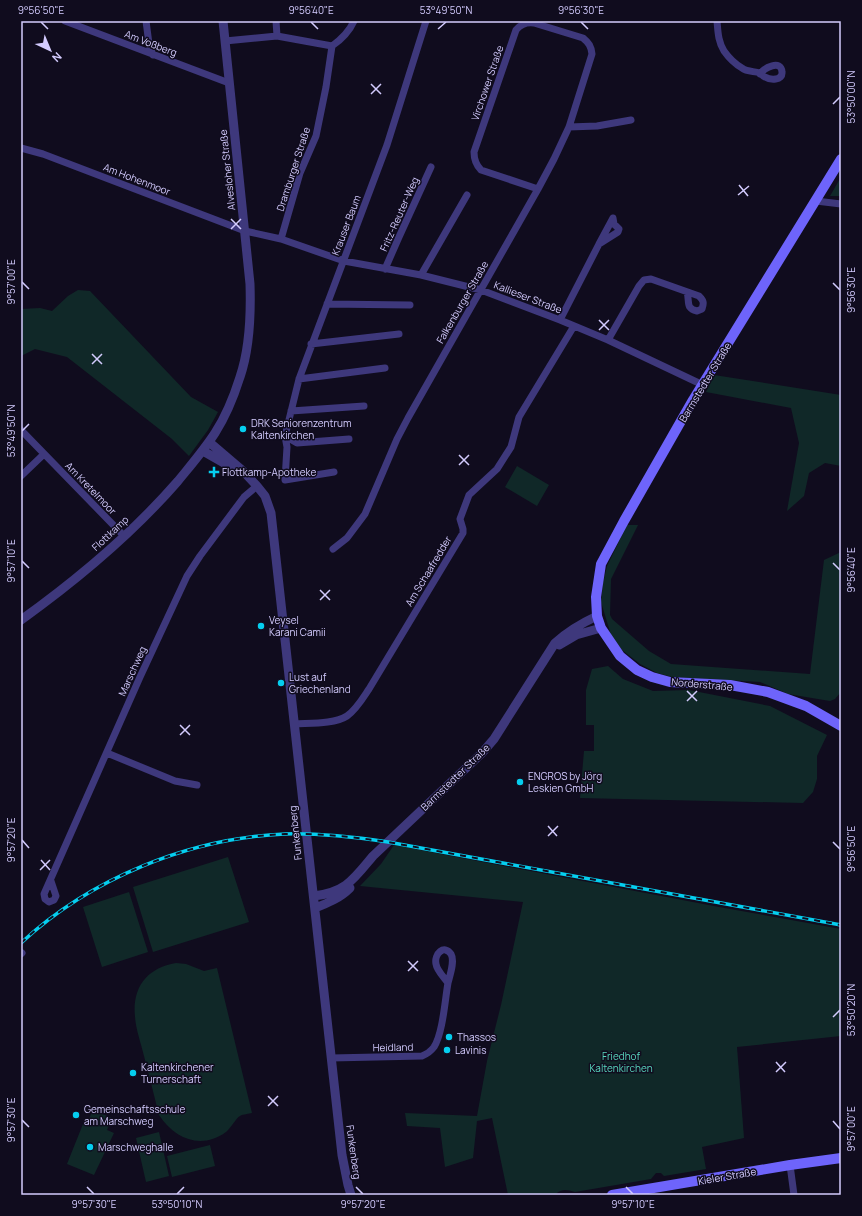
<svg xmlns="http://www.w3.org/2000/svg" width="862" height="1216" font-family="Manrope,sans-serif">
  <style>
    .green { fill: #102828 }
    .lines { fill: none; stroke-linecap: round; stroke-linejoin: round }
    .minor { stroke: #3e387c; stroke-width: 7 }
    .tertiary { stroke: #3e387c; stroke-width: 9 }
    .secondary { stroke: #6e64fb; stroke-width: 10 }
    .rail-casing { stroke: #05ceef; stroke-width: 3.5 }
    .rail { stroke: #100c1e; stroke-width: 2; stroke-dasharray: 6; stroke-linecap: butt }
    .ticks { fill: none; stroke: #d3cbfe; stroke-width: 1.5 }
    .poi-dot { fill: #05ceef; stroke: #100c1e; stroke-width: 1.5 }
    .labels { text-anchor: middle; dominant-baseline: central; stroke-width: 3; stroke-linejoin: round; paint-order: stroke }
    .street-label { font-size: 10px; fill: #d3cbfe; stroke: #100c1e }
    .poi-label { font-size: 10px; fill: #d3cbfe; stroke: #100c1e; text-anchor: start }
    .park-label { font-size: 10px; fill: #59dbc0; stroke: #100c1e }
    .neatline { fill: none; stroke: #d3cbfe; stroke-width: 1.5 }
    .ticks-label { font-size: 10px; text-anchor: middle; fill: #d3cbfe }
  </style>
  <rect width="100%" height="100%" fill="#100c1e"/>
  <path class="green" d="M841 177V196H830Z
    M78 290 90 291 191 397 218 412 208 430 189 456 172 439 67 357 35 349 21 356V309L40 308 52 311 68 296Z
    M714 375 841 395V466L825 463 809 473 804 496 787 511 799 443 791 408 706 392Z
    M517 466 549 485 537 506 505 487Z
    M627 525H638L611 579 610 615 612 619 649 651 671 664 810 674 824 560 841 552V692L835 699 830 701 788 694 760 682 672 677 657 673 640 664 622 650 611 635 601 602 603 583 607 566Z
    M608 666 623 679 653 691 689 690 770 706 827 735 817 756V779L813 792 803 803 580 798 584 751H594V725H586V690L592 669Z
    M394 845 719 907 841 929V1036L737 1047 744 1138 702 1147 706 1169 664 1176 661 1173H656L651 1179 575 1192C567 1190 562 1188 555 1195H508L492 1118 477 1121 473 1158 445 1167 440 1128 407 1126 405 1113 477 1116 487 1061 501 1005 523 902 360 886 381 864Z
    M228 857 249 922 153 952 133 887Z
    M129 892 148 952 102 967 83 907Z
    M176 963 186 964 204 971 217 968 252 1113C249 1114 243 1114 240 1116 236 1118 231 1128 226 1132 201 1150 175 1139 159 1115 154 1095 149 1075 144 1056 141 1043 136 1030 135 1017 132 987 147 968 176 963Z
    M93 1110 112 1118 107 1130 114 1133 94 1175 67 1164 85 1119 88 1121Z
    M159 1132 169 1176 146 1182 136 1138Z
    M210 1145 215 1166 172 1177 167 1156Z"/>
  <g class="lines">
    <path class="minor" d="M65 21 229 83
      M146 21 149 44 153 55
      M276 21 277 36
      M717 21C718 32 718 41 724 51 729 58 735 64 742 68 747 72 754 71 760 73 762 74 763 77 765 77 770 80 783 81 782 72 781 59 764 68 760 74
      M225 41 277 36 332 46 326 87 316 136 300 173 281 239
      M332 46C342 39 349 32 354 21
      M569 127 597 126 631 120
      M21 148 43 154 245 231 281 239 344 261 421 275 481 290 560 320 608 340 703 385
      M816 201 841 204
      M385 269 399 237 431 167
      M421 275 467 195
      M327 304 410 305
      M560 320 599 244 618 232 619 229 614 224 613 218 599 244
      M608 340 639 286 644 280 651 279 699 296C704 301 704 303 702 309L697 311C685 308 690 302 687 292
      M311 344 399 334
      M299 379 385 368
      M291 411 364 406
      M21 430 124 536
      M285 436 297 443 349 439
      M334 472 285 480 287 447 285 436 299 379 387 145 426 21
      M21 476 44 454
      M333 549 347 538 365 514 397 439 408 418 538 189 554 159 569 127 592 54C591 46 589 43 583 38L534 23C527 22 521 24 516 30L474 152C474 159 476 165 481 170L538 189
      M295 724C309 723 335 724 347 716 356 710 363 698 369 689L463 533V529L460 519 469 495 497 469 511 447 519 417 574 326
      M107 753 175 781 197 785
      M51 881 56 896 54 900 49 902 45 899 44 894 140 677 187 576 200 556 244 497 257 486
      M21 954 22 953
      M331 1058 422 1056C427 1054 431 1051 434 1047 443 1033 445 999 448 983 444 977 437 971 436 964 434 954 444 944 451 954 455 961 450 975 448 983
      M790 1165 794 1195"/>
    <path class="tertiary" d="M209 442 243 471 257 486 265 496 271 513 342 1155 348 1185 351 1195
      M203 451 238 471
      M21 620C78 579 132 534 178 481 191 465 204 450 215 433 226 416 234 396 240 377 250 348 251 315 250 284L223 21
      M559 645 576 635 601 628
      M314 896C346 892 353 880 373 856L482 753 494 739 555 643C568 631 582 623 597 616
      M315 908C328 903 340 898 350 888"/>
    <path class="secondary" d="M841 159 693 400 624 521 601 564 596 597 597 616 601 628 620 656 637 670 652 677 670 682 730 685 768 692 806 706 841 726
      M612 1195 790 1165 841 1158"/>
    <g class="rail-casing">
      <path id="rail" d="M21 943C91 878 190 838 285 834 320 833 354 837 388 842L841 925"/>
    </g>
    <use href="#rail" class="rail"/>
  </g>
  <path class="ticks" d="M41 22 48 29M311 22 318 29M581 22 588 29M438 29 446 22M371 84 381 94M371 94 381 84M833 104 840 97M739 185 748 196M738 195 749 186M231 219 241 229M231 229 241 219M22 282 29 289M833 283 840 290M599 320 609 330M599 330 609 320M92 354 102 364M92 364 102 354M22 431 29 424M459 455 469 465M459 465 469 455M22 561 29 568M833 563 840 570M320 590 330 600M320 600 330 590M687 691 697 701M687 701 697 691M180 725 190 735M180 735 190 725M548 826 557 836M548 836 558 826M22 840 29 848M833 842 840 849M41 860 50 870M40 870 50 860M408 961 418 971M408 971 418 961M833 1017 840 1010M776 1062 785 1072M776 1072 786 1062M268 1096 278 1106M268 1106 278 1096M22 1120 29 1127M833 1121 840 1129M87 1187 94 1194M356 1187 363 1194M626 1187 633 1194M177 1194 184 1187"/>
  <g class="poi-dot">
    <circle cx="243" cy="429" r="4"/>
    <path d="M212 466h4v4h4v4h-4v4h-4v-4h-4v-4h4z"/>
    <circle cx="261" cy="626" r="4"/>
    <circle cx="281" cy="683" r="4"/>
    <circle cx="520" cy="782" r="4"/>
    <circle cx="449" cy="1037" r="4"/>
    <circle cx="447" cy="1050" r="4"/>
    <circle cx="133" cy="1073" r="4"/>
    <circle cx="76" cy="1115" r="4"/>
    <circle cx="90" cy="1147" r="4"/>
  </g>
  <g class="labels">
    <g class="street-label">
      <text transform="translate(151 43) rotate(21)">Am Voßberg</text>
      <text transform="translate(487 83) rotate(-71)">Virchower Straße</text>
      <text transform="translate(293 169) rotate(-72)">Dramburger Straße</text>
      <text transform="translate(227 170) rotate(-96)">Alvesloher Straße</text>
      <text transform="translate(137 179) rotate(21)">Am Hohenmoor</text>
      <text transform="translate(399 214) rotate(-66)">Fritz-Reuter-Weg</text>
      <text transform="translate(346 225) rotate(-69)">Krauser Baum</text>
      <text transform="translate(528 297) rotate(21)">Kallieser Straße</text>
      <text transform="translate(462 302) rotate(-60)">Falkenburger Straße</text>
      <text transform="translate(705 382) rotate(-59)">Barmstedter Straße</text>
      <text transform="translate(91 488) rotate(46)">Am Kretelmoor</text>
      <text transform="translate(110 533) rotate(-43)">Flottkamp</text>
      <text transform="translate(428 571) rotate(-59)">Am Schaafredder</text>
      <text transform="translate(132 671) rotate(-66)">Marschweg</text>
      <text transform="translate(702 684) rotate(5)">Norderstraße</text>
      <text transform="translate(455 777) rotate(-44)">Barmstedter Straße</text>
      <text transform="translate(295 833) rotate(-96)">Funkenberg</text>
      <text transform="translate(393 1047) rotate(-1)">Heidland</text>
      <text transform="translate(354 1152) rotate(82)">Funkenberg</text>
      <text transform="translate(727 1176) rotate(-10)">Kieler Straße</text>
    </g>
    <g class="poi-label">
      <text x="251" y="423">DRK Seniorenzentrum<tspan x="251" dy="12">Kaltenkirchen</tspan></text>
      <text x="222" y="472">Flottkamp-Apotheke</text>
      <text x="269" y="620">Veysel<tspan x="269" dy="12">Karani Camii</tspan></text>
      <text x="289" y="677">Lust auf<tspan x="289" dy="12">Griechenland</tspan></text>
      <text x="528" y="776">ENGROS by Jörg<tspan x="528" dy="12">Leskien GmbH</tspan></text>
      <text x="457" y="1037">Thassos</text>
      <text x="455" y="1050">Lavinis</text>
      <text x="141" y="1067">Kaltenkirchener<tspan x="141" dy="12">Turnerschaft</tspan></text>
      <text x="84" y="1109">Gemeinschaftsschule<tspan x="84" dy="12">am Marschweg</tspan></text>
      <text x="98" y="1147">Marschweghalle</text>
    </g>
    <g class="park-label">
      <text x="621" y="1056">Friedhof<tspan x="621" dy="12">Kaltenkirchen</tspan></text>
    </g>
  </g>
  <rect width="862" height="1216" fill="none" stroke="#100c1e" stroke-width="44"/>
  <g transform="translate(50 50) rotate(136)" stroke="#100c1e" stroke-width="3" paint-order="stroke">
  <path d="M0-3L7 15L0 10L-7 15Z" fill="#d3cbfe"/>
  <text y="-6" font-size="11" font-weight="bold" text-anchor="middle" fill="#d3cbfe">N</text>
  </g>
  <rect x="22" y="22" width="818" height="1172" class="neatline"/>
  <g class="ticks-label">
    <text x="41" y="14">9°56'50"E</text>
    <text x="311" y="14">9°56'40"E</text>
    <text x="446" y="14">53°49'50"N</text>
    <text x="581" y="14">9°56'30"E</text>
    <text transform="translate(851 97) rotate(-90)" y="4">53°50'00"N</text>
    <text transform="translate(11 282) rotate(-90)" y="4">9°57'00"E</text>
    <text transform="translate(851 290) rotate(-90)" y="4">9°56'30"E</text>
    <text transform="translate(11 431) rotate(-90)" y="4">53°49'50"N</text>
    <text transform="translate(11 561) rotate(-90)" y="4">9°57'10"E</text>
    <text transform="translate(851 570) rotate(-90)" y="4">9°56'40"E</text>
    <text transform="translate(11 840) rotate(-90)" y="4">9°57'20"E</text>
    <text transform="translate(851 849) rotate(-90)" y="4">9°56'50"E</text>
    <text transform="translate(851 1010) rotate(-90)" y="4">53°50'20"N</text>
    <text transform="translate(11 1120) rotate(-90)" y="4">9°57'30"E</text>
    <text transform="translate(851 1129) rotate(-90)" y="4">9°57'00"E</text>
    <text x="94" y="1208">9°57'30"E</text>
    <text x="177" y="1208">53°50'10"N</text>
    <text x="363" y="1208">9°57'20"E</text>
    <text x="633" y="1208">9°57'10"E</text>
  </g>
</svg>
